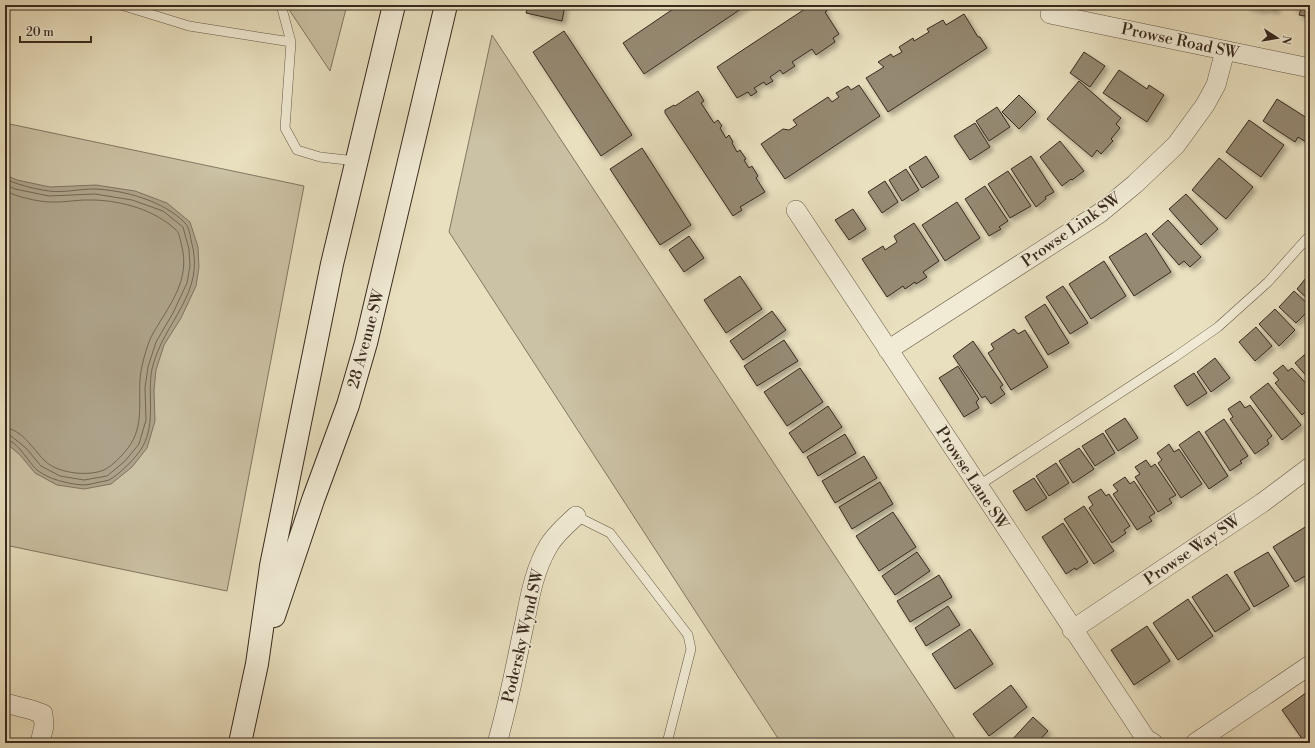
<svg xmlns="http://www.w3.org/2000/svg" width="1315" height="748" font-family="'Libre Bodoni',serif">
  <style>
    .green { fill: #cbc1a4; stroke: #827662 }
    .water { fill: #ada289; stroke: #7f725f }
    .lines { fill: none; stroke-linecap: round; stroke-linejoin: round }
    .shore { stroke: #736654; stroke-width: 1 }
    .building { fill: #958972; stroke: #392a1f; filter: url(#shadow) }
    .lane-casing { stroke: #655847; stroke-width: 10 }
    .street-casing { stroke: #655847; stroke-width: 20 }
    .secondary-casing { stroke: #392a1f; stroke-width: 24 }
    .lane { stroke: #f1ebd5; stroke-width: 9 }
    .street { stroke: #f1ebd5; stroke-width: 19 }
    .secondary { stroke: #f1ebd5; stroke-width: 22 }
    .labels { text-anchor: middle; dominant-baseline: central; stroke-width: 3.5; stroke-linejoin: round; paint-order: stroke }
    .street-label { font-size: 16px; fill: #392a1f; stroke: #f1ebd5 }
  </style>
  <defs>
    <filter id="shadow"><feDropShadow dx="3.5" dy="3.5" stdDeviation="2" flood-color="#0004"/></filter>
  </defs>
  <rect width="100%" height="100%" fill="#e9e0bf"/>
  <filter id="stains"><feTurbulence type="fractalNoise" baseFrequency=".005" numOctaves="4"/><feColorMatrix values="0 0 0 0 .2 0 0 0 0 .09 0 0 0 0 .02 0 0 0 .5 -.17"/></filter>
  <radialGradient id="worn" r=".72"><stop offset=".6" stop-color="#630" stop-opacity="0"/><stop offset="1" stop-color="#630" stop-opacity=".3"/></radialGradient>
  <path class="green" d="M286 5H347L330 71Z
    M492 35 958 743H781L449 232Z
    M5 123 304 186 227 591 5 545Z"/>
  <path class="water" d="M5 175 17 180 50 187 96 185 135 191 167 203 190 222 198 247 199 267 196 286 181 318 164 345 156 370 154 390 155 421 147 448 132 467 111 484 84 489 57 485 35 473 20 455 5 442Z"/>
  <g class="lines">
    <path class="shore" d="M5 179C19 185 34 189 49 191 63 193 79 189 94 189 124 190 164 201 185 223 189 227 190 235 191 240 207 294 163 321 152 369 147 394 156 422 143 446 138 456 119 475 109 480 107 481 103 481 100 482 95 483 88 485 83 485 68 484 48 479 37 470 28 462 18 441 5 439
      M5 185 15 189 49 196 95 194 132 200 163 211 183 227 189 249 190 266 187 283 173 313 156 342 148 367 145 388 146 420 139 444 125 461 107 476 84 480 60 476 41 466 26 448 11 436 5 434
      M5 191C18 197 35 201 49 202 64 203 79 199 94 200 123 201 154 210 175 229 179 232 180 238 181 243 192 281 168 306 151 337 147 346 144 357 142 366 136 391 145 417 133 440 129 449 113 466 104 470 87 477 56 473 44 460 33 449 22 429 5 428"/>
  </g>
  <path class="building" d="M528 5H565L562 21 526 13Z
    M679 5H747L644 74 623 43Z
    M811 5H823L827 11 825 12 839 34 833 38 835 42 816 55 812 49 792 62 795 66 783 74 780 70 770 77 773 81 766 85 764 82 754 88 757 92 751 96 748 92 737 98 717 67Z
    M1246 5H1277L1276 10 1264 8 1263 10 1245 6Z
    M1293 5H1310V17L1299 15 1301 9 1293 8Z
    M964 14 978 37H980L987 48 888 112 866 78 884 67 878 62 891 54 893 57 902 52 899 47 913 38 914 41 929 32 927 29 943 20 946 25Z
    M564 31 632 135 601 156 533 52Z
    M1084 52 1105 66 1090 87 1070 73Z
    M1119 70 1147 89 1149 85 1164 95 1147 122 1103 93Z
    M1079 81 1121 118 1116 124 1120 128 1111 139 1113 141 1101 154 1097 150 1092 157 1047 119Z
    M859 85 880 116 785 179 761 144 783 129 789 130 797 125 793 120 828 97 832 102 839 97 836 93 848 86 851 90Z
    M698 91 704 101 701 103 714 123 718 120 722 126 720 128 726 138 729 135 733 142 732 143 737 152 740 150 746 159 744 160 749 168 752 166 758 176 756 178 765 192 740 207 742 210 733 216 665 113V110L674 105 675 106Z
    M1019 95 1036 112 1019 129 1002 112Z
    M1277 99 1310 120 1307 126 1310 128V136L1306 142 1298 137 1295 142 1263 121Z
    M997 107 1010 127 989 141 976 121Z
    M1249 120 1284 145 1261 177 1226 152Z
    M975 123 990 147 970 160 954 136Z
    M1060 141 1084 171 1072 180 1071 179 1062 186 1040 157Z
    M642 148 691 225 660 245 610 169Z
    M926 156 939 177 922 188 909 167Z
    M1031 156 1054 192 1045 197 1046 199 1036 207 1011 169Z
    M1219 158 1253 187 1226 219 1192 190Z
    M906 169 919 190 902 201 889 180Z
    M1008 171 1031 206 1010 218 988 184Z
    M885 181 898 202 882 213 868 192Z
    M985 186 1008 221 999 227 1001 229 989 236 965 199Z
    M1186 194 1218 229 1201 245 1169 209Z
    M957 202 980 238 945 261 922 225Z
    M853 209 866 229 849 240 835 220Z
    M1168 220 1201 257 1190 267 1184 261 1179 265 1152 234Z
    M914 223 939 261 923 272 927 277 916 284 915 282 905 289 903 286 887 297 862 259 883 246 885 250 897 242 894 236Z
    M1146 233 1171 272 1134 296 1109 257Z
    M689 236 704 258 684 272 669 250Z
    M1104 261 1126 296 1091 319 1069 284Z
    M1310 273V301L1297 289Z
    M740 276 762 309 726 333 704 300Z
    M1063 286 1088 323 1070 334 1046 297Z
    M1294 291 1310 306V309L1296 323 1279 307Z
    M1045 304 1069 343 1048 355 1025 317Z
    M1275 309 1295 330 1279 346 1259 324Z
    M772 311 786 330 743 360 730 341Z
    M1256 327 1272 346 1255 361 1239 342Z
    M1014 329 1018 334 1025 330 1048 367 1011 390 988 353 994 349 991 344Z
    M784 340 798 361 757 386 744 366Z
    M973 341 1003 385 1000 387 1005 394 991 404 985 396 982 398 953 356Z
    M1310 350V380L1295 363Z
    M1215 358 1230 378 1211 392 1197 372Z
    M1283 365 1288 371 1292 368 1310 388V407L1302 415 1275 383 1279 380 1273 373Z
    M958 366 979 399 976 402 979 408 964 417 939 378Z
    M800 368 823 402 787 426 764 392Z
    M1194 373 1207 393 1187 406 1174 386Z
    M1268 383 1301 425 1282 440 1250 397Z
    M1240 401 1245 408 1250 405 1272 436 1267 440 1269 444 1255 454 1230 419 1233 417 1228 409Z
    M828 406 842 427 803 453 789 433Z
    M1125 418 1138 438 1118 451 1105 431Z
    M1224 419 1248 456 1240 461 1242 463 1230 471 1205 432Z
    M1199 431 1228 476 1209 489 1179 445Z
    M1103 433 1115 453 1095 466 1082 446Z
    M845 434 856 453 818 476 807 457Z
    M1169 444 1174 452 1179 449 1202 484 1181 498 1158 463 1162 460 1157 453Z
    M1079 448 1094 469 1073 483 1059 461Z
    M864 456 877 478 835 503 822 481Z
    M1146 460 1151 467 1155 464 1176 495 1169 499 1172 503 1158 512 1135 477 1140 474 1135 467Z
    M1056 463 1069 483 1049 496 1036 476Z
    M1125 477 1130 484 1134 481 1155 513 1149 517 1152 521 1137 530 1113 494 1118 491 1113 485Z
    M1034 478 1047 498 1026 511 1013 491Z
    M880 482 893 504 852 529 839 507Z
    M1101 489 1106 496 1109 494 1130 526 1124 530 1126 533 1112 543 1089 508 1093 505 1088 497Z
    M1084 506 1114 551 1094 564 1064 519Z
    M893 512 916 547 879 571 856 536Z
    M1063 523 1088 562 1076 570 1075 568 1066 574 1042 537Z
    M1310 524V573L1295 582 1273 547Z
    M917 552 930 571 895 595 882 576Z
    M1268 552 1289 586 1254 607 1234 572Z
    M1227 574 1250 609 1215 632 1192 597Z
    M939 575 952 597 910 622 897 601Z
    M1188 599 1213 636 1178 660 1153 623Z
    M948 606 960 625 926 646 915 628Z
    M1147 626 1170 661 1134 685 1111 650Z
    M970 629 993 664 955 689 932 654Z
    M1011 685 1027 707 989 736 973 714Z
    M1310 690V742L1305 743 1282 710Z
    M1033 717 1048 731 1037 743H1009Z"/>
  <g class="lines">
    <g class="lane-casing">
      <path id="lane" d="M121 5 189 26 291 42
        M281 5 291 42 285 128 297 150 320 157 356 161
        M978 486 1175 357 1218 327 1268 282 1310 235
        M576 516 610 533 688 635 691 649 667 743"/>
    </g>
    <g class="street-casing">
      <path id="street" d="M1050 14 1310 68
        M796 210 1146 739 1153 743
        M888 350 1100 213 1135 184 1176 145 1205 105 1216 85 1225 51
        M1072 630 1262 503 1310 467
        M5 703 32 710 43 714 44 726 40 743
        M497 743C509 703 516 662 525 621 530 595 535 568 549 545 556 534 566 525 576 516
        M1195 743 1310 665"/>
    </g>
    <g class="secondary-casing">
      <path id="secondary" d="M274 616 313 500 348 405 366 343 446 5
        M240 743 257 664 271 566 332 264 394 5"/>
    </g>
    <use href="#lane" class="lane"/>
    <use href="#street" class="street"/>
    <use href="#secondary" class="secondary"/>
  </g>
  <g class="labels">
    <g class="street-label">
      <text transform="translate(1180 41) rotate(12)">Prowse Road SW</text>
      <text transform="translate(1071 230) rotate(-35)">Prowse Link SW</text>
      <text transform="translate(366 339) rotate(-75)">28 Avenue SW</text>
      <text transform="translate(972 478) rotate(57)">Prowse Lane SW</text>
      <text transform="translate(1192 550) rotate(-34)">Prowse Way SW</text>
      <text transform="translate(523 636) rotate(-77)">Podersky Wynd SW</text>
    </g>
  </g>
  <rect width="1315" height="748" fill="none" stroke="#e9e0bf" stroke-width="20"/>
  <rect x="6" y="6" width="1303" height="736" fill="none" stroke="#392a1f" stroke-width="2"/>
  <rect x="10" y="10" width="1295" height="728" fill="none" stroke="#392a1f"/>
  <g transform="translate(1277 38) rotate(102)" stroke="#f1ebd5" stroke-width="3" paint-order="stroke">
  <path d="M0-3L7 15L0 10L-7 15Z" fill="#392a1f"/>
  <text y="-6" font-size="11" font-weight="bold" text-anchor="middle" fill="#392a1f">N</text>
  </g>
  <path d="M20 36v6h71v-6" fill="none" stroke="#392a1f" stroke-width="2"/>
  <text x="26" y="36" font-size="12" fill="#392a1f" stroke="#f1ebd5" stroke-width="3" paint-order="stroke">20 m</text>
  <rect width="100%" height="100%" filter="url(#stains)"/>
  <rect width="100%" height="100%" fill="url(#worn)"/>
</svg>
